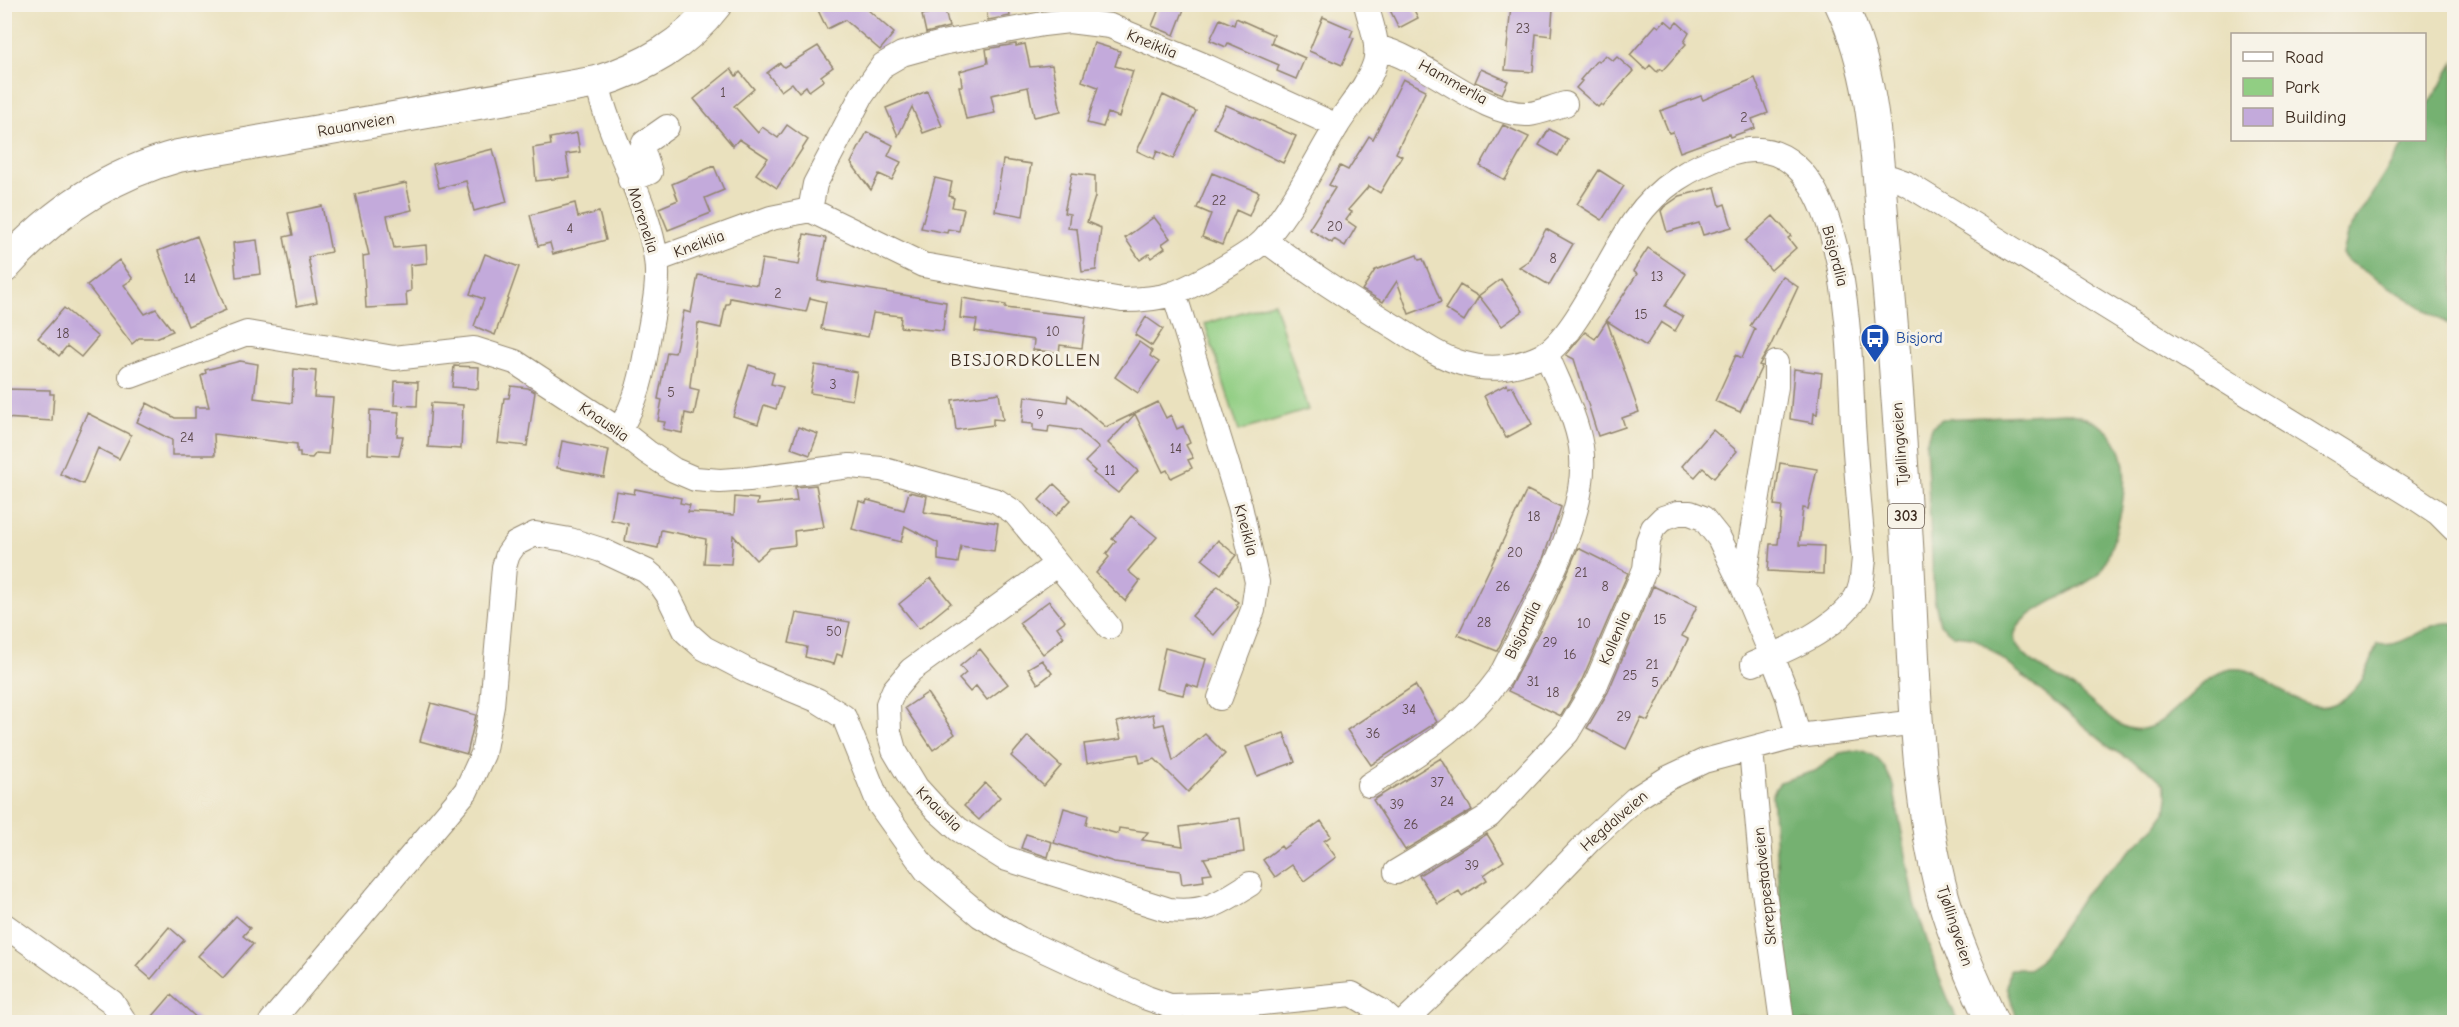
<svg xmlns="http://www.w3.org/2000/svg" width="2459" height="1027" font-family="'Comic Neue',sans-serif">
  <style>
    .green { fill: #91ce83; stroke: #667c50; stroke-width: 1.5 }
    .forest { fill: #74b171; stroke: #586e48; stroke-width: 1.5 }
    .building { fill: #c3aadb }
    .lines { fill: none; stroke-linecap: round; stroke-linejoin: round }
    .minor-casing { stroke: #92866e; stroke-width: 26 }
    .major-casing { stroke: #92866e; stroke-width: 34 }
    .minor { stroke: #fff; stroke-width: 24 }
    .major { stroke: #fff; stroke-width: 32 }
    .labels { text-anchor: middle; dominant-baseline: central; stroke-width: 6; stroke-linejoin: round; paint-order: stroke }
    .number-label { font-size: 14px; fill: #5d4a4d }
    .shield { fill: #f7f3e8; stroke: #73665b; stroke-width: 1.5 }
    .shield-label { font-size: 15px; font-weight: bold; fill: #3b2a1e }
    .street-label { font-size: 16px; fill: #3b2a1e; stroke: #f7f3e8 }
    .transit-label { font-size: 16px; fill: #164399; stroke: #f7f3e8; text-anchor: start }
    .neighbourhood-label { font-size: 18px; letter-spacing: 1.5px; fill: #3b2a1e; stroke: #f7f3e8 }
  </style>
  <rect width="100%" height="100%" fill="#f7f3e8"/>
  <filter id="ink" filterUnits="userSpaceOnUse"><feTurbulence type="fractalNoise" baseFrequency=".0167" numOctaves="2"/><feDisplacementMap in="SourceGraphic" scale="12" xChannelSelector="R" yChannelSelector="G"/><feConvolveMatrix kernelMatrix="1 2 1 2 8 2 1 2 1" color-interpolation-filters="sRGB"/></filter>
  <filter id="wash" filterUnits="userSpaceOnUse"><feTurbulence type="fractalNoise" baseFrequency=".008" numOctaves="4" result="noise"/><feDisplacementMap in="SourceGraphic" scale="24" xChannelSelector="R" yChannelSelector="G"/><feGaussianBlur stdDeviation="1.35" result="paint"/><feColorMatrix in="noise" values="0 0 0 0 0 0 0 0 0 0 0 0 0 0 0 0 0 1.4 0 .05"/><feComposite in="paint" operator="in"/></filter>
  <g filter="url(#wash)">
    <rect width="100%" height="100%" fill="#eae1be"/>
    <path class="green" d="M1274 302 1308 410 1239 431 1205 324Z"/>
    <path class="forest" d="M2454 63V328L2347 260 2342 254 2347 234 2406 140H2424L2425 110Z
      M2066 413C2132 424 2131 474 2117 528 2112 543 2108 562 2098 574 2084 591 1998 616 2017 646 2030 666 2059 677 2078 691 2092 702 2106 717 2121 725 2163 748 2192 675 2231 669 2269 664 2296 720 2334 704 2361 692 2368 670 2377 644 2406 650 2426 619 2454 623V1022H2018L2007 987 2010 969H2028L2040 961 2086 892 2155 827 2166 812 2168 797 2164 784 2148 769 2113 750 1990 649 1973 637 1953 635 1940 624 1934 598 1926 443 1931 427 1942 419Z
      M1859 750C1879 755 1886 767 1893 785L1915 903 1939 977 1958 1022H1794L1781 923 1772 795 1780 782 1815 771 1840 753Z"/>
    <g id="blocks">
      <path class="building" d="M815 4H876L867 9 894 33 880 50 845 20 827 29Z
        M985 4H1008L1010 16 988 20Z
        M1161 4H1186L1174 35 1152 26Z
        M1387 4H1411L1418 18 1399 28Z
        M1511 5 1553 8 1551 36 1536 34 1533 72 1505 70Z
        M945 9 949 27 926 33 922 15Z
        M1323 17 1353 30 1350 37 1354 38 1342 65 1309 51Z
        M1236 18 1274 35 1271 43 1305 58 1296 79 1277 71 1279 65 1228 43 1226 47 1210 40 1220 19 1234 25Z
        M1665 20 1673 27 1677 22 1689 33 1684 42 1686 44 1662 71 1660 69 1657 72 1650 65 1646 70 1630 55 1656 25 1659 27Z
        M1094 43 1120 51 1115 66 1133 71 1119 117 1108 113 1103 127 1087 123 1098 87 1082 81Z
        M1016 44V46L1025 44 1030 67 1052 65 1061 111 1034 117 1028 87 991 95 995 113 966 119 959 86H962L960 71 988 63 986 49Z
        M818 46 833 67 821 76 824 80 809 91 806 86 799 92 792 83 781 91 767 73 780 63 784 67Z
        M1605 55 1613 61 1617 57 1633 71 1603 106 1601 104 1598 107 1576 88 1582 81 1580 80 1597 60 1599 62Z
        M731 69 736 76 740 72 754 89 734 106 758 133 762 127 778 138 787 125 808 140 777 188 756 174 768 158 739 139 733 146 694 99Z
        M1481 69 1508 81 1502 94 1475 82Z
        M1755 78 1768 113 1752 119 1755 128 1730 137 1729 134 1680 152 1673 132 1669 133 1660 111 1701 96 1703 100Z
        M1403 79 1426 90 1396 153 1402 156 1380 193 1369 186 1348 210 1352 212 1346 220 1356 227 1345 246 1334 239 1332 243 1309 229 1335 188 1329 185 1340 166 1348 170 1369 136 1373 139Z
        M927 91 942 126 923 133 912 107 898 136 886 108Z
        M1163 95 1196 111 1173 159 1157 151 1154 159 1137 151Z
        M1226 105 1296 136 1283 163 1213 128Z
        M1503 125 1529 137 1505 180 1480 166Z
        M1549 129 1567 139 1558 156 1539 145Z
        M867 132 893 145 888 156 901 162 892 180 879 174 871 190 851 163Z
        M577 133 580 152 566 154 570 177 536 181 533 148 551 145 550 138Z
        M493 149 507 202 474 211 466 181 439 188 433 164Z
        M1003 160 1031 164 1023 216 995 211Z
        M714 166 724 190 705 198 711 213 668 230 659 208 678 200 672 184Z
        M1599 170 1624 186 1602 220 1577 204Z
        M1072 173 1095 176V197L1087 222 1101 228 1096 270 1082 272 1077 229 1068 228 1070 214 1064 213Z
        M1212 173 1259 192 1249 216 1236 210 1222 245 1202 237 1211 214 1197 208Z
        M935 178 952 182 949 196 954 198 952 207 964 209 959 231 948 229 947 233 921 228Z
        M406 183 412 210 387 216 394 248 426 245 427 263 410 265 411 291 406 292 407 306 366 308 363 256 369 255 355 194Z
        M1715 187 1720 206 1725 204 1732 227 1703 235 1699 223 1667 232 1661 211 1664 207 1680 196Z
        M575 203 578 217 599 212 606 240 553 254 550 243 538 246 530 215Z
        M322 206 331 252 308 257 317 302 297 306 284 237 293 235 288 213Z
        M1773 216 1791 236 1788 238 1796 248 1771 270 1745 241Z
        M1154 217 1170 238 1162 244 1165 248 1151 258 1149 254 1140 260 1125 238Z
        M1546 229 1573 244 1549 285 1519 267 1528 261Z
        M804 234 826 238 818 281 946 302 943 331 900 327 901 316 873 313 868 337 821 329 826 302 810 298 806 312 730 298 729 304H726L721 328 698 323 690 385V388L699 390 694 415 685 413 682 433 663 429 665 422 658 421 662 400 658 399 667 352 675 353 684 311 691 313 698 275 757 285 762 259 799 265Z
        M197 236 226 310 188 326 158 251Z
        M257 240 261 274 236 277 233 243Z
        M1648 248 1686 274 1665 306 1683 317 1675 331 1661 322 1646 346 1607 321 1639 412 1622 418 1625 427 1598 436 1574 359 1566 355 1585 332 1595 339 1637 274 1633 271Z
        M485 254 519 267 495 335 474 326 484 299 470 294Z
        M1417 255 1419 260 1423 259 1441 302 1409 314 1397 281 1383 302 1362 290 1375 270Z
        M119 260 133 279 124 285 145 314 156 309 173 331 156 338H139L132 344 87 285Z
        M1782 276 1798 287 1770 347 1759 365 1762 366 1740 412 1715 401 1736 355 1742 358 1755 329 1750 326Z
        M1501 279 1523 311 1502 326 1479 296 1464 321 1445 309 1460 285 1478 296Z
        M962 298 1006 305 1005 308 1086 317 1082 348 1060 345 1059 353 1033 350 1034 340 975 331 977 320 960 318Z
        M64 308 98 337 81 357 67 346 59 356 38 338Z
        M1146 317 1163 329 1152 346 1135 335Z
        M1139 342 1152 351 1150 356 1159 362 1138 393 1115 377Z
        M240 361 258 364 254 398 292 403 294 369 316 371 314 397 333 398 328 454 316 453 312 458 300 457V452H297V444L214 434 215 455H172V440L137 422 147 403 175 418H195V407H209L201 376 206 373 205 370Z
        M749 365 774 373 771 384 783 387 776 409 764 405 758 424 733 416Z
        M815 365 857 372 852 400 810 393Z
        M454 366 479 367 478 389 452 387Z
        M1794 369 1822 373 1817 414 1814 413 1813 423 1790 419Z
        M395 381 418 382 417 406 394 405Z
        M1507 384 1508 388 1512 386 1532 424 1506 438 1484 396Z
        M511 386 528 388 535 392 527 446 498 443 504 398H509Z
        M4 389 50 390V394H54L52 421 4 418Z
        M999 393 1003 420 993 419V425L956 430 952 400Z
        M1068 395 1106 427 1158 402 1166 418 1171 415 1177 429 1183 426 1190 443 1186 445 1193 458 1188 460 1192 468 1171 478 1167 470 1163 472 1135 414 1108 443 1138 471 1118 493 1093 473 1095 471 1085 462 1099 448 1078 430 1049 426 1048 432 1033 430V424L1022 423 1025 396 1067 402Z
        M431 403 463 405 461 449 428 447Z
        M370 410 399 412 397 436H403L399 456 368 454Z
        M87 413 131 435 119 459 98 448 83 484 60 474Z
        M798 427 818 434 810 455 791 448Z
        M1713 430 1737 451 1714 478 1703 468 1695 477 1682 466Z
        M562 441 609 450 604 477 557 468Z
        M1780 463 1817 469 1808 509 1803 508 1799 545 1824 546 1823 574 1768 571 1770 544H1778L1782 506 1774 505Z
        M1054 484 1071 500 1056 516 1039 500Z
        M816 485 824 527 794 531 795 545 770 548 756 560 733 535 731 564 704 563 706 539 661 530 658 548 625 541 628 524 611 520 616 491 634 494 635 489 681 498 680 503 690 505 688 512 734 515 735 497 758 499 757 505 797 501 795 487Z
        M1527 490 1561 507 1543 559 1497 651 1458 635Z
        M909 492 927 496 924 512 998 523 994 551 961 546 958 563 938 560V543L905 526 901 542 852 529 859 501 866 503 867 500 904 510Z
        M1131 516 1157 537 1128 571 1140 581 1125 601 1096 573 1109 557 1106 554 1116 541 1112 539Z
        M1218 540 1236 555 1221 574 1202 559Z
        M1578 548 1628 573 1582 680 1561 716 1508 691 1555 601Z
        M931 578 951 603 919 629 899 604Z
        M1218 586 1238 602 1236 604 1238 607 1214 635 1192 616Z
        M1653 586 1697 606 1682 636 1688 639 1648 721 1641 718 1626 749 1587 728 1608 692Z
        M1049 601 1065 621 1057 627 1064 637 1043 654 1019 623Z
        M796 613 850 622 842 656 837 654 834 664 805 657 807 647 789 643Z
        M1165 648 1206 659 1198 688 1186 684 1183 695 1156 689Z
        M980 649 1008 684 987 700 976 686 970 692 959 679 966 673 960 666Z
        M1042 660 1052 673 1038 684 1028 668Z
        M1415 685 1437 722 1371 765 1347 730Z
        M927 693 955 734 933 750 905 708Z
        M431 703 476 715 467 754 420 741Z
        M1153 714 1155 726 1164 724 1173 761 1205 734 1225 754 1188 792 1155 759 1140 763 1138 754 1087 763 1084 744 1121 739 1117 722Z
        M1284 733 1295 762 1257 776 1246 747Z
        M1028 736 1061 766 1044 786 1011 756Z
        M1441 758 1472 810 1405 850 1373 800Z
        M985 783 1000 797 979 820 964 806Z
        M1064 808 1088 815 1086 825 1118 834 1119 828 1148 832 1142 840 1183 846 1180 827 1240 818 1244 852 1204 858 1212 873 1203 874 1204 881 1182 884 1180 871 1114 862 1054 843Z
        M1321 821 1331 836 1324 841 1336 857 1304 881 1292 865 1275 877 1263 860 1281 846 1283 849Z
        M1026 834 1052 842 1048 857 1021 848Z
        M1487 834 1504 861 1484 875 1487 880 1462 896 1459 891 1438 904 1419 875Z
        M236 916 250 928 243 936 253 944 223 978 198 956Z
        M169 927 184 940 151 979 136 966Z
        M171 995 189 1011 202 1023H147Z"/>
    </g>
  </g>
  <g filter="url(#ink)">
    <use href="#blocks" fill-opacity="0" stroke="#92866e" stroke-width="1.5"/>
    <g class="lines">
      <g class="minor-casing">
        <path id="minor" d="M1376 47C1426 58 1482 117 1529 114 1540 113 1553 107 1565 104
          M597 82C610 142 648 200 656 259 660 285 652 315 648 340 643 373 637 402 619 430
          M1878 179 1892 178 1906 183 2414 497 2438 513 2454 529
          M630 180 650 172 642 148 644 143 667 127
          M810 210 815 184 862 95 883 65 902 54 942 43 1043 24 1069 21 1110 26 1208 67 1337 126
          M1265 240C1307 272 1350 299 1395 327 1416 340 1437 356 1461 363 1475 367 1489 369 1504 367 1517 365 1533 361 1545 354 1576 335 1611 253 1635 220 1659 186 1690 167 1730 154 1852 116 1849 355 1853 424 1856 469 1860 514 1864 559 1862 573 1863 587 1855 599 1833 631 1787 650 1753 664
          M656 260 771 218 810 210 923 265 1122 300C1140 300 1156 299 1172 294 1192 287 1254 253 1266 238 1294 205 1313 166 1335 129 1348 107 1367 88 1375 63 1380 44 1370 22 1366 4
          M1174 293 1240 506 1257 582 1253 610 1220 698
          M131 376 247 333 394 358 474 349 515 362 619 430 647 452 674 470 695 479 720 481 749 479 850 466 881 469 997 501 1015 513 1109 627
          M1057 564 911 670 894 690 888 704 889 732 894 750 916 787 937 810 958 829 1004 858 1169 910C1206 914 1220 903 1250 884
          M1743 587 1776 387V363
          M1751 749 1763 884 1782 1022
          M1369 785C1420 752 1464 727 1500 677 1530 615 1592 516 1581 447 1576 415 1558 383 1546 353
          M1396 872 1489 816 1567 733 1595 686 1645 569 1648 541 1653 528 1663 518 1678 513H1690L1703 518 1719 538 1743 587 1772 656 1788 697 1798 736
          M4 925 112 1002 125 1022
          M271 1022 466 791 483 754 492 706 504 567 508 554 515 544 535 534 570 540 601 550 646 571 659 582 668 595 686 632 704 648 752 673 817 700 844 717 879 804 926 870 981 916 1020 939 1147 998 1170 1006 1252 1004 1352 994 1381 1011 1393 1022
          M1404 1022 1536 896 1591 839 1635 799 1668 778 1704 761 1798 736 1918 722"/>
      </g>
      <g class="major-casing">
        <path id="major" d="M1841 4C1877 80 1877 167 1885 249 1895 353 1902 457 1908 560 1915 672 1914 789 1943 897 1955 940 1974 982 1992 1022
          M4 267C52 213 108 175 178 156L597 82C645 67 685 45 716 4"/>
      </g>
      <use href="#minor" class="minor"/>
      <use href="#major" class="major"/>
    </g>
  </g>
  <defs>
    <g id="bus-pin" transform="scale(1.5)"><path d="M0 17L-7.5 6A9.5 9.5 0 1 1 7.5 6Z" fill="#1a4fb4" stroke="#f7f3e8"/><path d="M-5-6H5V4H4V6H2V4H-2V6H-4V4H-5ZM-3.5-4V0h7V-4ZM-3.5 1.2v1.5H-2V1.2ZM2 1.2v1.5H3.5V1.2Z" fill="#fff"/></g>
  </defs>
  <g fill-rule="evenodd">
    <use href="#bus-pin" x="1875" y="338"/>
  </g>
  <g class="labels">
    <g class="number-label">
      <text x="1523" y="28">23</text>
      <text x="723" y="92">1</text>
      <text x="1744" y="117">2</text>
      <text x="1219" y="200">22</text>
      <text x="1335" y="226">20</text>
      <text x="570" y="228">4</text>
      <text x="1553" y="258">8</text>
      <text x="1657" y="276">13</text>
      <text x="190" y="278">14</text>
      <text x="778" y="293">2</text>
      <text x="1641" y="314">15</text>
      <text x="1053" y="331">10</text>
      <text x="63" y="333">18</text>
      <text x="833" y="384">3</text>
      <text x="671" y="392">5</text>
      <text x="1040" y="414">9</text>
      <text x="187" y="437">24</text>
      <text x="1176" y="448">14</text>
      <text x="1110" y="470">11</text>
      <text x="1534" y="516">18</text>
      <text x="1515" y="552">20</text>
      <text x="1581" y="572">21</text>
      <text x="1503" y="586">26</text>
      <text x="1605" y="586">8</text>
      <text x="1660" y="619">15</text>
      <text x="1484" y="622">28</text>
      <text x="1584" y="623">10</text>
      <text x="834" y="631">50</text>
      <text x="1550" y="642">29</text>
      <text x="1570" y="654">16</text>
      <text x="1652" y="664">21</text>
      <text x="1630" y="675">25</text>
      <text x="1533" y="681">31</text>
      <text x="1655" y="682">5</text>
      <text x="1553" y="692">18</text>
      <text x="1409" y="709">34</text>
      <text x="1624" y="716">29</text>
      <text x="1373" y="733">36</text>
      <text x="1437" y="782">37</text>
      <text x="1447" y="801">24</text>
      <text x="1397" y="804">39</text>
      <text x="1411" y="824">26</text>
      <text x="1472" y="865">39</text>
    </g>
    <rect class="shield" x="1888" y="504" width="36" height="24" rx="4.5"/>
    <g class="shield-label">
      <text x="1906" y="516">303</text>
    </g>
    <g class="street-label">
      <text transform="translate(1152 44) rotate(22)">Kneiklia</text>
      <text transform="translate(1453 82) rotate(29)">Hammerlia</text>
      <text transform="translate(356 125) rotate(-10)">Rauanveien</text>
      <text transform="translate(643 220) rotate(72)">Morenelia</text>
      <text transform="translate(699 244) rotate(-20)">Kneiklia</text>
      <text transform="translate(1835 256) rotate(75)">Bisjordlia</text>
      <text transform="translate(604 422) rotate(35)">Knauslia</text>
      <text transform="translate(1900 444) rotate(-94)">Tjøllingveien</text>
      <text transform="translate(1246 530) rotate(75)">Kneiklia</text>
      <text transform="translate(1523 630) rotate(-64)">Bisjordlia</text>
      <text transform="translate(1615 638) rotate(-67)">Kollenlia</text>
      <text transform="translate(939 809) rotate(44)">Knauslia</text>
      <text transform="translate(1614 821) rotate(-41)">Hegdalveien</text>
      <text transform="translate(1765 886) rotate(-96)">Skreppestadveien</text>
      <text transform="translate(1955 926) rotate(72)">Tjøllingveien</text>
    </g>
    <g class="transit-label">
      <text x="1896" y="338">Bisjord</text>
    </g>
    <g class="neighbourhood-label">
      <text x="1026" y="360">BISJORDKOLLEN</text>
    </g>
  </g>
  <rect width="2459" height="1027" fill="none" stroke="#f7f3e8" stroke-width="24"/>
  <rect x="2231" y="33" width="195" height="108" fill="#f7f3e8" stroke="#aca397" stroke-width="1.5"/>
  <rect x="2243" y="52" width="30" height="9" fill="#ffffff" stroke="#aca397" stroke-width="1.5"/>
  <text x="2285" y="63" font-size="18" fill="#3b2a1e">Road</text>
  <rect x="2243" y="78" width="30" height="18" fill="#91ce83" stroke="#aca397" stroke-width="1.5"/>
  <text x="2285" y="93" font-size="18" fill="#3b2a1e">Park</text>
  <rect x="2243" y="108" width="30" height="18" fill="#c3aadb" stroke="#aca397" stroke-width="1.5"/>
  <text x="2285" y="123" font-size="18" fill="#3b2a1e">Building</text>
</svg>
